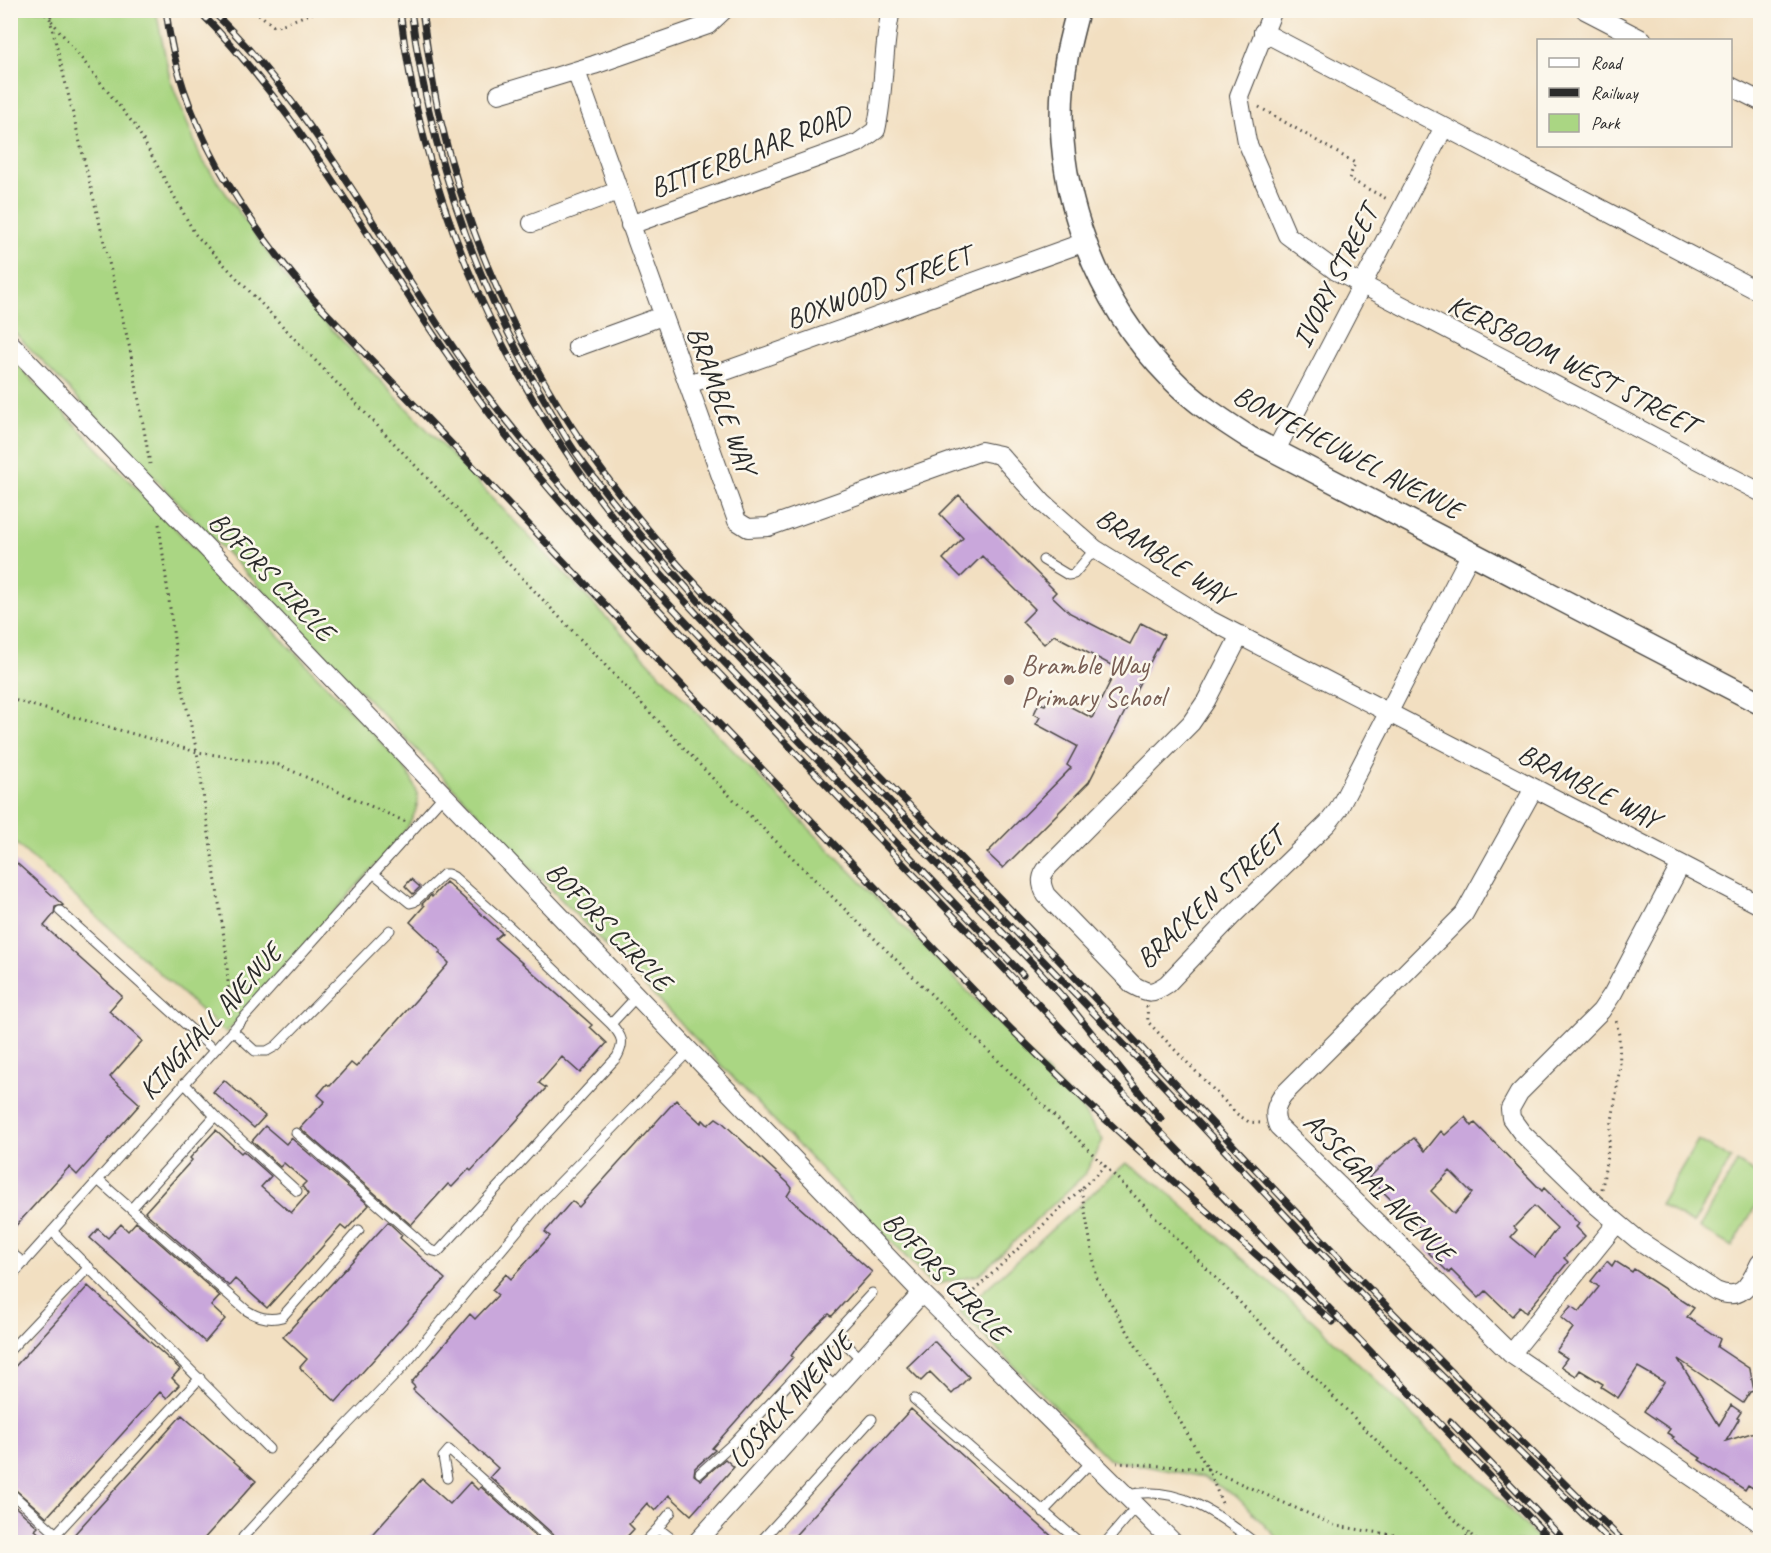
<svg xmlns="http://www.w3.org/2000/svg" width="1771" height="1553" font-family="Caveat,sans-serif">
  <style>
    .green { fill: #aad683; stroke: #6a8057; stroke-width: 1.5 }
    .building { fill: #c9a7db; fill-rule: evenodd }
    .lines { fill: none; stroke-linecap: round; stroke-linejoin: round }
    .service-casing { stroke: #494642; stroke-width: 11 }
    .minor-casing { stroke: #494642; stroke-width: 20 }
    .tertiary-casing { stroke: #494642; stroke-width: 25 }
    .path { stroke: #494642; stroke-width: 3; stroke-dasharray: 1.5 4.5; stroke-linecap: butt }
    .service { stroke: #fff; stroke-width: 9 }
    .minor { stroke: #fff; stroke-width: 18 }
    .tertiary { stroke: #fff; stroke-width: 22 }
    .rail-casing { stroke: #2b2b2b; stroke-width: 7 }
    .rail { stroke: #fbf7ec; stroke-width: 4.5; stroke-dasharray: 14; stroke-linecap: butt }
    .education-dot { fill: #8d6e63; stroke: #fbf7ec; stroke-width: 2 }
    .labels { text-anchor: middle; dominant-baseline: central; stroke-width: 5; stroke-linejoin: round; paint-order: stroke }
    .street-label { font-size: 28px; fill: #2b2b2b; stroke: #fbf7ec }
    .education-label { font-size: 28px; fill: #785e54; stroke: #fbf7ec; text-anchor: start }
  </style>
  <rect width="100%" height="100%" fill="#fbf7ec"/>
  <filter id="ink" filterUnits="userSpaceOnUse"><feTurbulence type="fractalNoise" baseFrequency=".0167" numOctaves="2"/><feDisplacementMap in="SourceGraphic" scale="12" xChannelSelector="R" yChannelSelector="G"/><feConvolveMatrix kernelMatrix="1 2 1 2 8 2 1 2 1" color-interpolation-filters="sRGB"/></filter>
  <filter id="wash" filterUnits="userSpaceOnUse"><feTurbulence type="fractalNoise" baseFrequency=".008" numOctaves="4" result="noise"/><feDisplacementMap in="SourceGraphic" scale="24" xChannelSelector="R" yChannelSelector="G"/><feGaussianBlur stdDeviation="1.35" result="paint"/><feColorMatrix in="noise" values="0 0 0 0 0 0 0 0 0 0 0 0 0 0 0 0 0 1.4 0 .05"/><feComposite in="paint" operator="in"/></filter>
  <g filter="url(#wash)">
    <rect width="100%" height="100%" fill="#f2dfc1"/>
    <path class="green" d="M11 10 156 11 170 79 201 158 294 290 728 745 1080 1107 1103 1140 1085 1174 979 1275 933 1285 11 329Z
      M11 358 401 763C422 793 424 804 402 835L226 1033 11 839Z
      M1698 1140 1731 1159 1693 1224 1660 1205Z
      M1737 1162 1760 1176V1198L1732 1247 1700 1228Z
      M1126 1163 1157 1183 1312 1320 1488 1487 1542 1542H1281L1237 1497 1203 1477 1108 1459 960 1312Z"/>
    <g id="blocks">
      <path class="building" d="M959 495 1056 592 1052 596 1070 613 1130 644 1141 623 1164 635 1089 782 1003 868 987 853 1071 768 1067 765 1077 746 1036 724 1040 717 1034 714 1039 703 1045 705 1050 696 1092 718 1117 668 1054 635 1044 644 1022 622 1035 609 982 556 961 577 943 559 963 538 940 514Z
        M10 857 63 905 55 907 54 914 44 926 122 996 109 1011 142 1041 110 1077 140 1104 77 1175 69 1167 10 1232Z
        M411 879 420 887 413 894 405 886Z
        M446 882 502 933 495 939 592 1025 590 1027 607 1043 580 1073 562 1057 539 1083 546 1088 471 1171 469 1169 452 1187 448 1184 411 1225 300 1128 325 1101 318 1095 327 1084 330 1086 351 1063 356 1067 449 963 439 953 441 951 410 922 424 906 422 904 431 895 432 897Z
        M224 1080 265 1116 254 1128 213 1092Z
        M676 1100 701 1123 703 1120 708 1125 716 1118 722 1122 788 1183 792 1188 787 1196 872 1272 832 1316 829 1314 817 1325 795 1350 791 1356 793 1357 712 1448 715 1450 695 1468 694 1475 701 1480 725 1459 734 1467 691 1515 669 1495 655 1511 647 1503 629 1524 634 1529 622 1542H559L556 1537 490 1477 498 1468 413 1390 415 1387 411 1383 470 1314 475 1319 498 1295 492 1290 506 1274 511 1279 550 1236 545 1232 572 1201 579 1207Z
        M1465 1117 1472 1126 1475 1123 1542 1191 1544 1188 1552 1196 1579 1224 1576 1227 1585 1236 1564 1258 1568 1262 1526 1313 1520 1307 1512 1316 1486 1291 1479 1298 1451 1270 1449 1273 1425 1249 1433 1241 1369 1178 1390 1157 1414 1138 1425 1151 1441 1131 1445 1135ZM1450 1171 1472 1193 1454 1214 1431 1191ZM1534 1206 1557 1228 1535 1257 1511 1237 1517 1230 1514 1227Z
        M265 1126 286 1144 291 1138 369 1205 346 1230 341 1226 267 1308 235 1279 229 1286 145 1212 192 1160 190 1158 216 1130 241 1153 243 1151 271 1176 261 1187 291 1213 308 1194 302 1186 306 1182 284 1163 280 1167 252 1141Z
        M136 1222 220 1296 211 1306 225 1319 205 1342 90 1238 98 1229 108 1238 121 1224 128 1231Z
        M388 1222 402 1235 400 1238 445 1279 336 1402 302 1370 300 1367 307 1359 283 1337Z
        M1607 1261 1612 1266 1615 1261 1632 1272 1634 1269 1694 1308 1687 1317 1720 1339 1717 1347 1750 1369 1754 1391 1750 1392 1743 1403 1678 1359 1719 1425 1731 1405 1741 1412 1737 1418 1739 1419 1726 1441 1761 1430V1493L1748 1485 1745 1490 1699 1460 1701 1458 1672 1439 1674 1437 1667 1433 1670 1429 1644 1411 1664 1382 1638 1367 1618 1398 1601 1387 1603 1384 1580 1370 1576 1376 1561 1366 1567 1358 1556 1351 1573 1328 1561 1318 1571 1306 1579 1312 1599 1287 1591 1281Z
        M88 1286 180 1369 172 1378 179 1385 167 1398 160 1392 47 1517 10 1485V1372Z
        M934 1341 969 1377 952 1394 930 1372 921 1381 907 1367Z
        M911 1409 1058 1542H789Z
        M182 1415 256 1481 201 1542H72L71 1538Z
        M422 1479 450 1504 470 1482 478 1490 481 1487 542 1542H365Z
        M10 1502 38 1527 35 1530 49 1542H10Z"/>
    </g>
  </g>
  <g filter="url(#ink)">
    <use href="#blocks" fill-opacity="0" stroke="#494642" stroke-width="1.5"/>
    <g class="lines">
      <g class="service-casing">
        <path id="service" d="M1043 560 1068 575 1074 574 1095 549
          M60 911 214 1050
          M611 1024 638 995
          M232 1030 255 1051H267L276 1046 390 930
          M184 1083 215 1116 297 1191
          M296 1133 430 1250 438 1252 617 1057C625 1042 622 1036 611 1024L508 925 454 877 448 874H444L414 902 410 903 373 873
          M98 1180 246 1310C257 1317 268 1321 282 1317L359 1230
          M131 1209 215 1116
          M52 1231 269 1449
          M10 1252 24 1263
          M10 1278 444 795
          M835 1333 872 1293
          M10 1350 89 1267
          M837 1388 808 1363 835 1333 862 1360
          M914 1399 1079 1542
          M700 1473 732 1444 808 1363
          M447 1478 443 1457 449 1450 552 1542
          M10 1492 65 1542
          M1127 1495C1176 1484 1217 1513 1254 1542
          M1043 1512 1092 1461
          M658 1528 671 1512
          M56 1534 200 1378
          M243 1537 342 1430 404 1366 544 1199 690 1050
          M645 1542 658 1528 676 1542
          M760 1542 872 1419
          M1106 1542 1137 1506"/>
      </g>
      <g class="minor-casing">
        <path id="minor" d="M1273 10 1239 96 1247 142 1287 235 1336 271 1760 492
          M1585 10 1643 40
          M1263 32 1760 292
          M576 71 737 521 748 528 768 527 981 451 1000 455 1043 503 1095 549 1204 617 1760 905
          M1730 86 1760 101
          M499 94 594 65 708 25 724 10
          M532 223 618 191
          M630 225 858 143 876 130C885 91 882 50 891 10
          M10 343 922 1293 1173 1542
          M577 347 662 316
          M689 384 1085 242
          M1275 452 1444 127
          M1240 635 1206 701 1191 723 1049 866C1040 876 1040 883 1046 895L1133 985C1149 994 1152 994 1167 984L1231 917 1328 823 1338 810 1471 553
          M1534 788 1464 914 1283 1095C1275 1106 1273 1114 1278 1126L1511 1354 1760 1523
          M1681 864 1613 993 1601 1011 1519 1093 1510 1109 1511 1118 1522 1133 1595 1204 1638 1240 1716 1291C1743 1302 1749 1284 1760 1263
          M1511 1354 1617 1223
          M697 1542 922 1293"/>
      </g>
      <g class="tertiary-casing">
        <path id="tertiary" d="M1078 10C1074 25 1070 40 1067 55 1046 170 1089 295 1171 378 1194 402 1222 420 1250 438L1760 703"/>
      </g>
      <path class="path" d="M41 10 50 19 130 349 150 464
        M53 10 50 19 136 127 195 234 721 787 1105 1166 958 1306
        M254 10 275 27 320 10
        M1259 107 1355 163 1349 179 1389 200
        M159 524 178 669 197 752 226 951 230 1013
        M10 699 197 752 279 765 406 822
        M1147 1006 1148 1022 1237 1114 1249 1122 1261 1123
        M1105 1166 1470 1535 1454 1542
        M1081 1189 1097 1279 1208 1469 1117 1463
        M1602 1189 1620 1067 1619 1035 1616 1021
        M1222 1503 1208 1469 1336 1526 1438 1542
        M1471 1535 1478 1542"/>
      <use href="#service" class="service"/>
      <use href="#minor" class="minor"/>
      <use href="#tertiary" class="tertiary"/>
      <g class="rail-casing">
        <path id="rail" d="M166 10C179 122 242 217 314 300L1004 1022C1109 1127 1221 1224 1333 1322
          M198 10C278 90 333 181 394 274 442 349 493 423 551 491 685 643 829 786 969 932 1165 1135 1359 1339 1553 1542
          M211 10C332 125 398 282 500 412 575 507 659 594 742 681 835 779 929 877 1023 975
          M400 10C421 189 493 357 600 500 659 579 730 648 797 719 876 801 955 883 1034 965L1062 996 1161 1119
          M411 10C429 148 473 279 544 399 554 416 563 434 574 450 615 508 663 561 710 614L1163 1085 1303 1234 1437 1371 1611 1542
          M422 10C427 47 432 83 440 118 467 234 517 347 584 445 645 535 723 614 799 692 885 780 971 868 1056 957 1140 1046 1224 1136 1308 1225 1411 1333 1518 1438 1624 1542
          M1450 1421 1566 1542"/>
      </g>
      <use href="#rail" class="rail"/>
    </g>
  </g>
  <circle class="education-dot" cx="1009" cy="680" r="6"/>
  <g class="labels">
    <g class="street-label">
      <text transform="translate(750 151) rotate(-21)">BITTERBLAAR ROAD</text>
      <text transform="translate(1335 276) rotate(-63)">IVORY STREET</text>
      <text transform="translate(878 287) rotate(-20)">BOXWOOD STREET</text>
      <text transform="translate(1573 364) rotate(27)">KERSBOOM WEST STREET</text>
      <text transform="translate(722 400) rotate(70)">BRAMBLE WAY</text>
      <text transform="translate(1348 452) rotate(28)">BONTEHEUWEL AVENUE</text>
      <text transform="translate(1164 556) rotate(33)">BRAMBLE WAY</text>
      <text transform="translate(272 576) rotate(46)">BOFORS CIRCLE</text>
      <text transform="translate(1589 786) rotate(27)">BRAMBLE WAY</text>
      <text transform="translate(1210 898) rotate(-43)">BRACKEN STREET</text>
      <text transform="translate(609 926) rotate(46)">BOFORS CIRCLE</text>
      <text transform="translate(210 1021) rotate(-48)">KINGHALL AVENUE</text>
      <text transform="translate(1379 1187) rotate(45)">ASSEGAAI AVENUE</text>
      <text transform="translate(946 1276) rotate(46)">BOFORS CIRCLE</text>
      <text transform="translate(790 1400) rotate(-48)">LOSACK AVENUE</text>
    </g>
    <g class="education-label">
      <text x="1021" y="664">Bramble Way<tspan x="1021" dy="32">Primary School</tspan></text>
    </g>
  </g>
  <rect width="1771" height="1553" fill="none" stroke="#fbf7ec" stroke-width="36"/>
  <rect x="1537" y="39" width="195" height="108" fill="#fbf7ec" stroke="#a8a59f" stroke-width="1.5"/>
  <rect x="1549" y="58" width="30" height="9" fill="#ffffff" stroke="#a8a59f" stroke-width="1.5"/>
  <text x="1591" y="69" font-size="18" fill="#2b2b2b">Road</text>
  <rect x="1549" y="88" width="30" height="9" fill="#2b2b2b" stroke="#a8a59f" stroke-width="1.5"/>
  <text x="1591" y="99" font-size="18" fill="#2b2b2b">Railway</text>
  <rect x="1549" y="114" width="30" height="18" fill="#aad683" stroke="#a8a59f" stroke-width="1.5"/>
  <text x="1591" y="129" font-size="18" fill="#2b2b2b">Park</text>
</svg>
